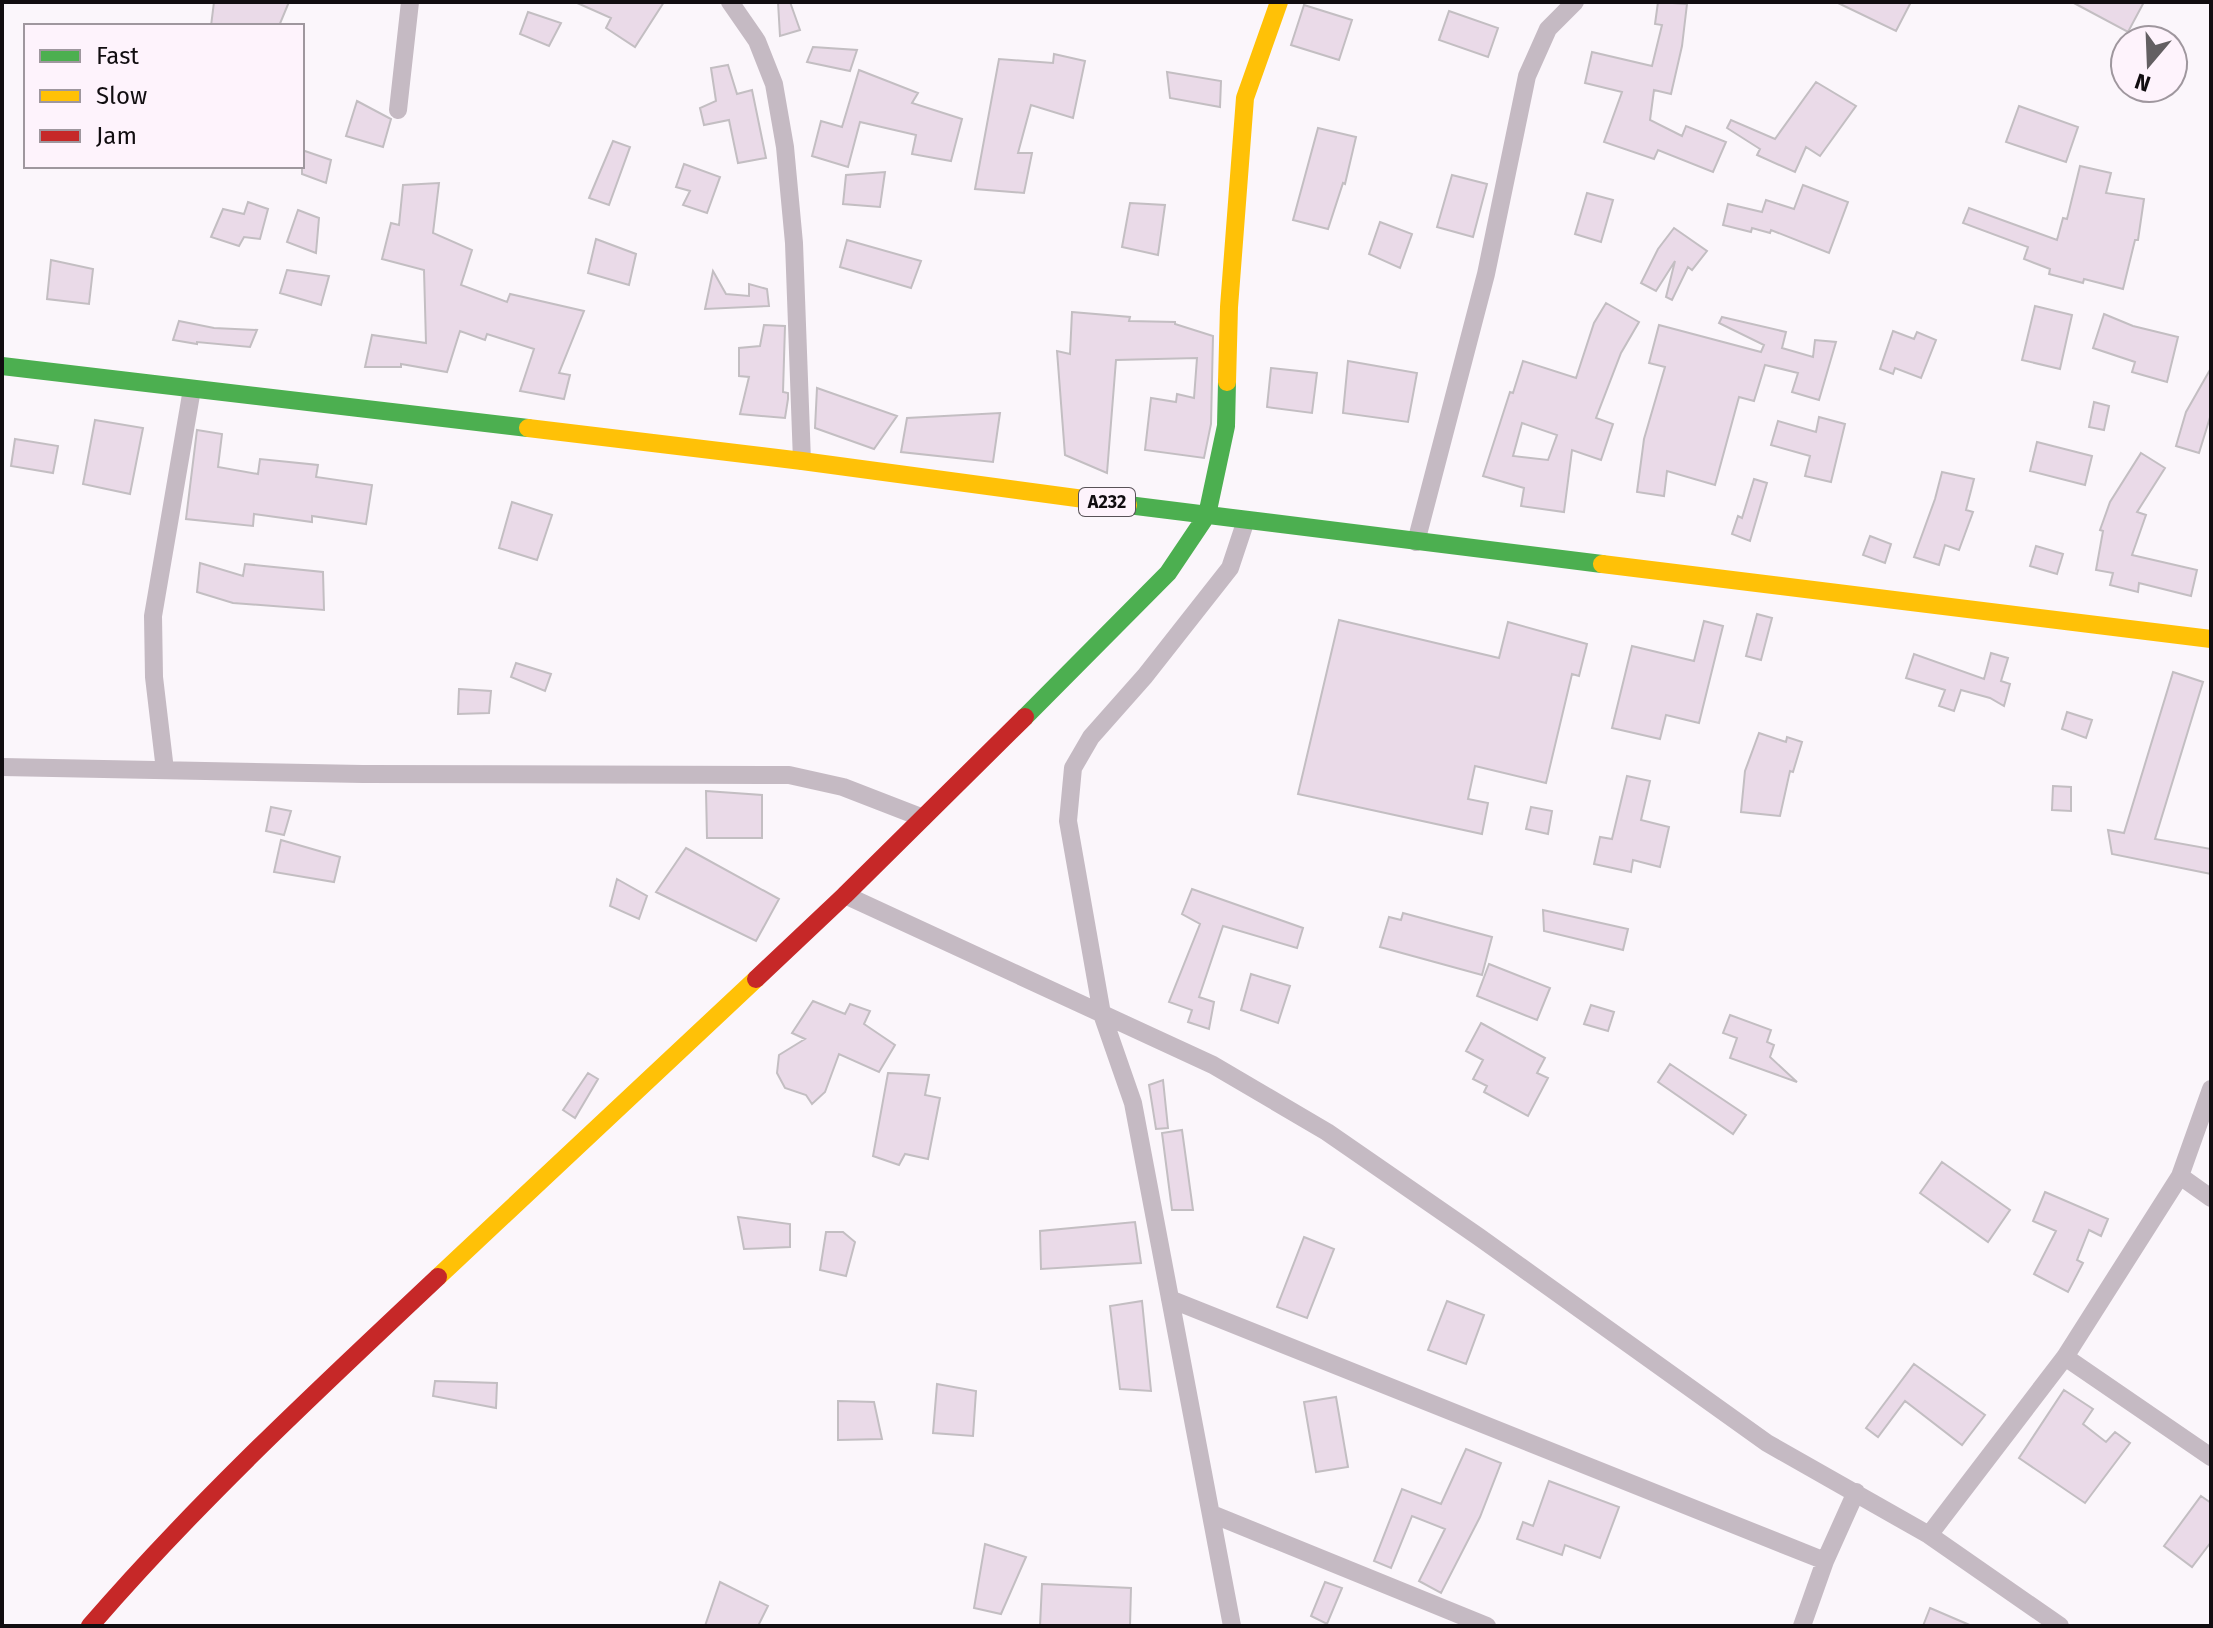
<svg xmlns="http://www.w3.org/2000/svg" width="2213" height="1628" font-family="'Fira Sans',sans-serif">
  <style>
    .building { fill: #eadae8; stroke: #c3bec2; stroke-width: 2; fill-rule: evenodd }
    .lines { fill: none; stroke-linecap: round; stroke-linejoin: round }
    .street { stroke: #c5bac3; stroke-width: 18 }
    .fast { stroke: #4caf50; stroke-width: 18 }
    .slow { stroke: #ffc107; stroke-width: 18 }
    .jam { stroke: #c62828; stroke-width: 18 }
    .labels { text-anchor: middle; dominant-baseline: central; stroke-width: 8; stroke-linejoin: round; paint-order: stroke }
    .shield { fill: #fef3fc; stroke: #585257; stroke-width: 2 }
    .shield-label { font-size: 18px; font-weight: bold; fill: #110d10 }
  </style>
  <rect width="100%" height="100%" fill="#fbf6fb"/>
  <path class="building" d="M214 2H289L279 26H211Z
    M575 2H664L635 47 606 28 611 18Z
    M778 2H790L800 30 780 36Z
    M1658 2 1687 4 1682 46 1671 94 1654 90 1650 120 1682 136 1686 126 1726 142 1713 172 1658 150 1654 159 1604 142 1622 92 1585 83 1592 52 1652 66 1662 25 1655 24Z
    M1836 2H1911L1896 31Z
    M2072 2H2144L2128 32Z
    M1304 5 1352 20 1339 60 1291 45Z
    M1449 11 1498 28 1488 57 1439 40Z
    M528 12 561 23 549 46 520 34Z
    M813 47 857 50 850 71 807 62Z
    M1054 54 1085 61 1073 118 1031 105 1018 153H1032L1024 193 975 189 999 59 1053 63Z
    M728 65 737 94 752 90 766 158 738 163 729 120 704 125 700 108 716 101 711 68Z
    M859 70 918 93 912 103 962 119 951 161 912 154 916 135 860 122 848 167 812 156 821 121 842 127Z
    M1167 72 1221 81 1220 107 1170 98Z
    M1816 82 1856 106 1820 156 1806 147 1795 172 1757 155 1760 149 1727 128 1731 120 1775 139Z
    M357 101 391 119 383 147 346 136Z
    M2019 106 2078 127 2066 162 2006 142Z
    M1318 128 1356 137 1345 184 1343 183 1328 229 1293 220Z
    M613 141 630 147 609 205 589 198Z
    M302 150 331 160 326 183 302 174Z
    M684 164 720 177 707 213 683 205 690 191 676 187Z
    M2080 166 2111 173 2106 193 2144 199 2138 240H2135L2123 289 2084 279 2083 283 2049 274 2050 269 2024 259 2028 247 1963 223 1969 208 2057 240 2063 218 2067 219Z
    M885 172 880 207 843 204 846 175Z
    M1452 175 1487 184 1473 237 1437 227Z
    M439 183 433 233 472 250 461 285 507 302 510 294 584 311 559 373 570 375 564 399 520 391 534 349 487 334 485 340 460 331 447 372 401 364V367H365L372 335 426 343 424 270 382 259 391 223 399 225 403 185Z
    M1803 185 1848 202 1829 253 1771 230 1770 233 1752 228 1751 232 1723 225 1728 204 1762 212 1766 200 1794 209Z
    M1587 193 1613 200 1601 242 1575 234Z
    M248 202 268 209 260 239 244 237 239 246 211 237 223 209 244 214Z
    M1130 203 1165 205 1158 255 1122 247Z
    M298 210 319 218 316 253 287 242Z
    M1380 222 1412 234 1400 268 1369 254Z
    M1674 228 1707 251 1692 270 1688 267 1672 300 1666 297 1675 261 1656 291 1641 283 1658 249Z
    M596 239 636 254 629 285 588 273Z
    M847 240 921 261 911 288 840 267Z
    M51 260 93 269 89 304 47 299Z
    M287 270 329 276 321 305 280 293Z
    M713 271 726 294 749 296V284L767 289 769 306 705 309Z
    M1606 303 1639 322 1621 353 1596 418 1613 424 1601 460 1572 450 1564 512 1521 506 1524 488 1483 476 1510 392 1513 393 1523 361 1576 378 1594 323ZM1522 423 1557 435 1548 460 1513 456Z
    M2035 306 2072 315 2060 369 2022 360Z
    M1072 312 1130 317 1129 321 1175 322V324L1213 336 1211 424 1204 458 1145 450 1151 398 1176 402 1177 394 1194 398 1197 358 1116 360 1107 473 1065 455 1057 351 1070 354Z
    M2104 314 2133 326 2178 337 2167 382 2132 372 2135 362 2093 348Z
    M1722 317 1786 332 1782 348 1813 357 1815 340 1836 342 1819 400 1792 392 1798 373 1765 365 1754 401 1739 397 1715 485 1667 471 1664 496 1637 492 1644 439 1665 367 1649 363 1659 325 1761 352 1764 345 1719 323Z
    M179 321 214 328 257 330 250 347 197 342V344L173 340Z
    M764 325 785 326 783 392 788 393V399L785 418 740 414 749 377 739 376V348L760 346Z
    M1893 331 1914 339 1917 332 1936 340 1921 378 1895 368 1893 374 1880 369Z
    M1348 361 1417 373 1408 422 1343 413Z
    M1271 368 1317 373 1312 413 1267 407Z
    M2211 368V414L2199 453 2176 446 2186 412Z
    M817 388 897 416 874 449 815 428Z
    M2094 402 2109 406 2104 430 2089 427Z
    M1000 413 993 462 901 452 907 418Z
    M1819 417 1845 424 1831 482 1805 476 1810 456 1771 445 1778 421 1816 432Z
    M95 420 143 428 130 494 83 484Z
    M197 430 222 434 218 467 258 474 260 459 318 465 316 477 372 485 366 524 312 516V522L254 514 253 526 186 519Z
    M15 439 58 446 53 473 11 466Z
    M2037 442 2092 456 2085 485 2030 471Z
    M2141 453 2165 468 2137 512 2146 515 2132 555 2197 570 2191 596 2139 583 2138 592 2110 585 2113 573 2096 570 2103 531 2100 530 2110 502Z
    M1942 472 1974 479 1966 510 1973 512 1959 550 1945 545 1939 565 1914 557 1935 499Z
    M1754 479 1767 483 1750 541 1732 534 1738 516 1742 518Z
    M512 502 552 515 537 560 499 548Z
    M1870 536 1891 544 1885 563 1863 555Z
    M2036 546 2063 554 2057 574 2030 566Z
    M200 563 243 576 245 564 323 572 324 610 233 603 197 592Z
    M1757 614 1772 618 1761 660 1746 656Z
    M1339 620 1499 658 1508 622 1587 644 1579 676 1572 674 1546 783 1475 766 1468 799 1488 803 1482 834 1298 794Z
    M1704 621 1723 626 1699 723 1666 715 1660 739 1612 728 1632 646 1694 661Z
    M1991 653 2008 658 2001 681 2010 684 2004 706 1990 698 1961 690 1954 711 1939 706 1945 690 1906 678 1914 654 1984 679Z
    M516 663 551 674 545 691 511 677Z
    M2173 672 2203 682 2155 839 2211 849V874L2112 854 2108 830 2124 833Z
    M459 689 491 691 489 713 458 714Z
    M2067 712 2092 720 2086 738 2062 729Z
    M1759 733 1786 742 1787 737 1802 742 1793 772 1790 771 1780 816 1741 812 1745 771Z
    M1627 776 1650 781 1641 820 1669 827 1660 867 1633 860 1631 872 1594 864 1600 837 1612 839Z
    M2053 786 2071 787V811L2052 810Z
    M706 791 762 795V838H707Z
    M271 807 291 811 284 835 266 831Z
    M1531 807 1552 811 1548 834 1526 829Z
    M281 840 340 857 334 882 274 872Z
    M686 848 779 899 756 941 656 892Z
    M617 879 647 896 639 919 610 906Z
    M1192 889 1303 928 1297 948 1223 926 1199 997 1214 1002 1209 1029 1188 1022 1192 1010 1169 1002 1200 924 1182 914Z
    M1543 910 1628 929 1623 950 1544 931Z
    M1403 913 1492 937 1482 975 1380 947 1389 917 1401 920Z
    M1489 964 1550 988 1537 1020 1477 996Z
    M1251 974 1290 986 1278 1023 1241 1010Z
    M813 1001 845 1014 850 1004 870 1011 864 1024 895 1045 879 1072 839 1054 825 1092 812 1104 806 1095 785 1088 777 1073 779 1055 805 1039 792 1033Z
    M1591 1005 1614 1012 1608 1031 1584 1024Z
    M1730 1015 1771 1030 1767 1042 1774 1045 1770 1057 1797 1082 1730 1058 1737 1038 1723 1033Z
    M1481 1023 1545 1058 1537 1073 1548 1078 1528 1116 1484 1092 1487 1086 1473 1079 1483 1060 1466 1051Z
    M1670 1064 1746 1115 1733 1134 1658 1082Z
    M588 1073 598 1079 575 1118 563 1110Z
    M888 1073 929 1075 925 1095 940 1098 928 1159 905 1154 899 1165 873 1156Z
    M1163 1080 1168 1128 1156 1129 1149 1085Z
    M1182 1130 1193 1210H1172L1162 1133Z
    M1942 1162 2010 1210 1988 1242 1920 1193Z
    M2045 1192 2108 1219 2101 1236 2089 1230 2077 1260 2083 1263 2068 1292 2034 1274 2056 1231 2033 1221Z
    M738 1217 790 1224V1247L744 1249Z
    M1135 1222 1141 1263 1041 1269 1040 1231Z
    M826 1232H843L855 1242 846 1276 820 1270Z
    M1304 1237 1334 1249 1307 1318 1277 1307Z
    M1142 1301 1151 1391 1120 1389 1110 1306Z
    M1447 1301 1484 1315 1466 1364 1428 1350Z
    M1914 1364 1985 1415 1962 1445 1905 1401 1878 1437 1866 1428Z
    M435 1381 497 1383 496 1408 433 1396Z
    M937 1384 976 1391 973 1436 933 1433Z
    M2064 1390 2093 1409 2083 1424 2106 1442 2115 1432 2130 1443 2085 1503 2019 1458Z
    M1336 1397 1348 1467 1316 1472 1304 1402Z
    M838 1401 874 1402 882 1439 838 1440Z
    M1466 1449 1501 1463 1480 1517 1441 1593 1419 1581 1445 1529 1412 1516 1391 1568 1374 1561 1402 1489 1441 1504Z
    M1549 1481 1619 1507 1600 1558 1565 1545 1562 1555 1517 1539 1523 1522 1533 1526Z
    M2201 1496 2211 1503V1542L2192 1567 2164 1546Z
    M985 1544 1026 1557 1001 1614 974 1608Z
    M720 1582 768 1606 758 1626H705Z
    M1325 1582 1342 1588 1327 1624 1311 1616Z
    M1042 1584 1131 1588 1130 1626H1040Z
    M1930 1608 1972 1626H1923Z"/>
  <g class="lines">
    <path class="street" d="M730 2 757 41 774 84 785 147 794 243 802 461
      M398 110 410 2
      M1416 542 1486 274 1527 76 1548 29 1575 2
      M2 767 363 774 789 775 843 787 923 818
      M165 770 154 677 153 616 192 389
      M845 895 1213 1065 1327 1132 1479 1237 1767 1443 1929 1535 2060 1626
      M2180 1176 2211 1198
      M1170 1299 1825 1561
      M2065 1357 2211 1457
      M1212 1514 1487 1626
      M1929 1535 2065 1357 2180 1176 2211 1089
      M1232 1626 1133 1103 1102 1014 1068 821 1073 768 1091 737 1145 676 1230 568 1246 520
      M1802 1626 1825 1561 1856 1492"/>
    <path class="fast" d="M2 366 528 428
      M1128 505 1602 564
      M1025 717 1168 573 1207 515 1226 426 1227 382"/>
    <path class="slow" d="M1227 382 1229 307 1245 98 1279 2
      M528 428 802 461 1128 505
      M1602 564 2211 639
      M438 1277 756 979"/>
    <path class="jam" d="M756 979 845 895 1025 717
      M90 1626C197 1502 319 1389 438 1277"/>
  </g>
  <g class="labels">
    <rect class="shield" x="1079" y="488" width="56" height="28" rx="6"/>
    <g class="shield-label">
      <text x="1107" y="502">A232</text>
    </g>
  </g>
  <rect width="2213" height="1628" fill="none" stroke="#110d10" stroke-width="8"/>
  <rect x="24" y="24" width="280" height="144" fill="#fef3fc" stroke="#9f979e" stroke-width="2"/>
  <rect x="40" y="50" width="40" height="12" fill="#4caf50" stroke="#9f979e" stroke-width="2"/>
  <text x="96" y="64" font-size="24" fill="#110d10">Fast</text>
  <rect x="40" y="90" width="40" height="12" fill="#ffc107" stroke="#9f979e" stroke-width="2"/>
  <text x="96" y="104" font-size="24" fill="#110d10">Slow</text>
  <rect x="40" y="130" width="40" height="12" fill="#c62828" stroke="#9f979e" stroke-width="2"/>
  <text x="96" y="144" font-size="24" fill="#110d10">Jam</text>
  <g transform="translate(2149 64) rotate(199)"><circle r="38" fill="#fef3fc" stroke="#9f979e" stroke-width="2"/>
  <path d="M0-6L14 30L0 20L-14 30Z" fill="#635f62"/>
  <text y="-12" font-size="22" font-weight="bold" text-anchor="middle" fill="#110d10">N</text>
  </g>
</svg>
